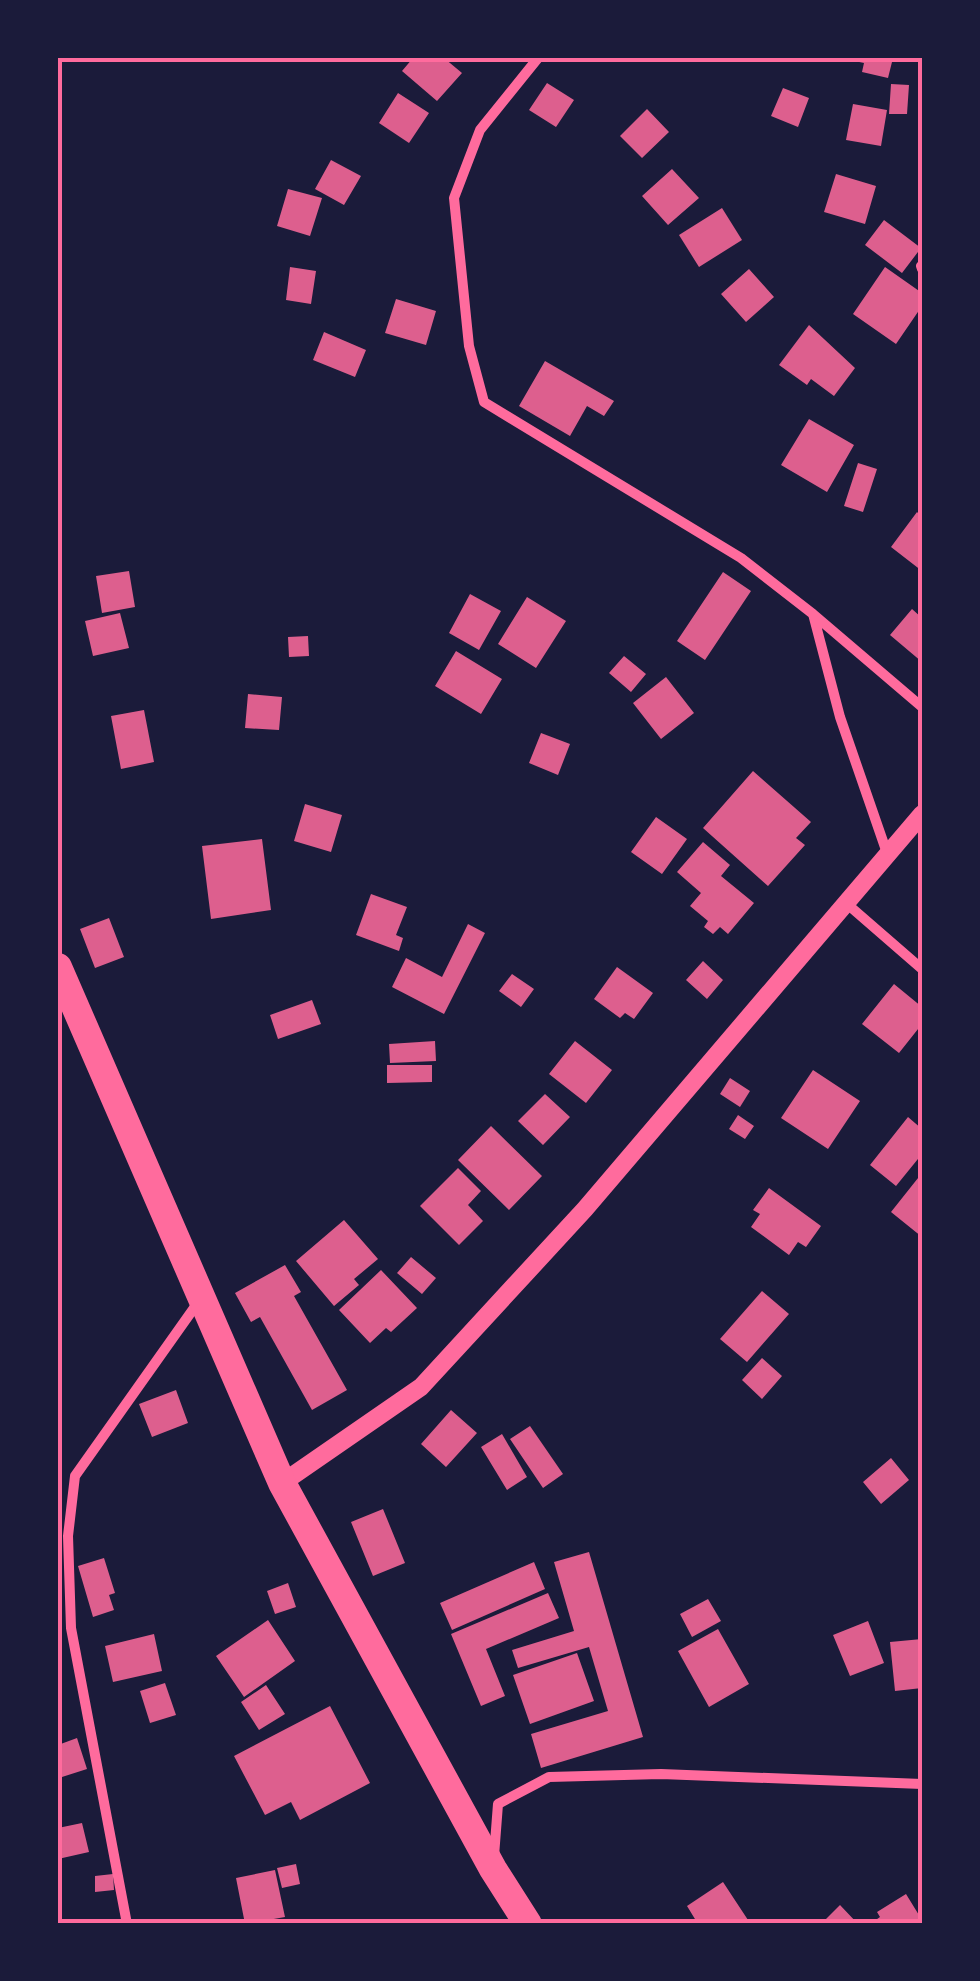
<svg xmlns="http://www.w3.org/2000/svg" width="980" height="1981" font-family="Overpass,sans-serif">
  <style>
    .building { fill: #dd5f8e }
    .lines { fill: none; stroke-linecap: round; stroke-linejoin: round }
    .minor { stroke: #ff6b9d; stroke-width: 10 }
    .tertiary { stroke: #ff6b9d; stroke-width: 18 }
    .trunk { stroke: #ff6b9d; stroke-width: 28 }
    .neatline { fill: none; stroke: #ff6b9d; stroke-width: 4 }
  </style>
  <rect width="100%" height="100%" fill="#1b1b3a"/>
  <path class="building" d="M413 58H444L462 73 437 101 402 71Z
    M893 58 888 78 862 72 864 63 845 59Z
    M547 83 574 100 556 127 529 110Z
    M891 84 909 85 907 114H889Z
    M783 88 809 98 798 127 771 116Z
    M398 93 429 113 409 143 379 123Z
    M853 104 887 110 881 146 846 140Z
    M647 109 669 132 642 158 620 136Z
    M331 160 361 176 344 205 315 189Z
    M672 169 699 198 668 225 642 196Z
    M836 174 876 186 865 224 824 212Z
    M288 189 322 198 310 236 277 226Z
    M722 208 742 240 699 267 679 235Z
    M884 220 921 248 902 273 865 245Z
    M290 267 316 271 311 304 286 300Z
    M885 267 922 293V306L896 344 853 314Z
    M749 269 774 297 746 322 721 294Z
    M396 299 436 311 426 345 385 333Z
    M809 325 855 368 834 396 811 379 807 385 779 365Z
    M324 332 366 350 355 377 313 360Z
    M545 361 614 401 604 416 587 406 570 436 519 406Z
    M809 419 854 445 827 492 781 465Z
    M858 463 877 469 863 512 844 506Z
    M917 512 922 517V571L891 547Z
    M129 571 135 607 102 613 96 576Z
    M723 572 751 591 705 660 677 641Z
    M470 594 501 611 479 650 449 633Z
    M527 597 566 621 536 668 498 644Z
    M912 609 922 618V662L890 635Z
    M120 613 129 648 93 656 85 621Z
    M308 636 309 656 289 657 288 637Z
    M456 651 502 679 481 714 435 686Z
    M624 656 646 674 631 692 609 673Z
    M666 677 694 713 661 739 633 703Z
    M248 694 282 697 279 730 245 728Z
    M144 710 154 762 121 769 111 716Z
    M541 733 570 744 558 775 529 763Z
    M753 771 811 822 796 838 805 845 768 886 703 828Z
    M305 804 342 815 331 852 294 841Z
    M656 817 687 839 662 874 631 852Z
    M262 839 271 910 211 919 202 846Z
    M703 842 730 865 721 876 754 903 728 934 720 927 713 934 704 927 708 921 690 906 701 893 677 872Z
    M371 894 407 907 396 935 403 938 399 951 356 935Z
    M109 918 124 957 95 968 80 929Z
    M468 924 485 933 444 1014 392 987 406 958 442 977Z
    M703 961 723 980 707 999 686 980Z
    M617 967 653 993 634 1019 625 1013 620 1018 594 999Z
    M512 974 534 989 521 1007 499 991Z
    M894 984 922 1007V1024L899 1053 862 1024Z
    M312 1000 321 1024 278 1039 270 1015Z
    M435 1041 436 1061 390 1063 389 1044Z
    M575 1041 612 1070 586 1103 549 1074Z
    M387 1065H432V1082L387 1083Z
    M813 1070 860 1101 828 1149 781 1118Z
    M730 1078 750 1091 740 1107 720 1094Z
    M545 1094 570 1117 543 1145 518 1121Z
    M738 1115 754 1126 745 1139 729 1129Z
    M908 1117 922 1129V1154L896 1186 870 1165Z
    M491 1126 542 1176 509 1210 458 1160Z
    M458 1168 481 1191 468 1205 483 1221 459 1245 420 1206Z
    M922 1173V1237L891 1212Z
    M769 1188 821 1226 806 1247 798 1242 789 1255 751 1227 760 1214 753 1210Z
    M344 1220 378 1259 354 1279 359 1285 334 1306 296 1261Z
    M411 1257 436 1278 422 1294 397 1273Z
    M285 1265 301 1292 294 1296 347 1390 312 1410 260 1317 251 1322 235 1293Z
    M381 1270 417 1308 391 1332 386 1328 370 1343 339 1310Z
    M762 1291 789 1314 747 1362 720 1339Z
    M762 1358 782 1376 762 1399 742 1380Z
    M176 1390 188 1423 152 1437 139 1404Z
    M451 1410 477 1433 446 1467 421 1444Z
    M530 1426 563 1474 543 1488 510 1439Z
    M502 1434 527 1477 507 1490 481 1447Z
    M891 1458 909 1480 881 1504 863 1482Z
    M383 1509 405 1563 373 1576 351 1522Z
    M589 1552 643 1737 541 1768 531 1734 608 1711 589 1647 518 1668 512 1650 574 1631 554 1562Z
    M104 1558 115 1593 109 1595 114 1610 93 1617 78 1566Z
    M534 1562 545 1589 452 1630 440 1603Z
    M288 1583 296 1607 275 1614 267 1591Z
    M548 1593 559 1618 486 1649 505 1696 481 1706 451 1634Z
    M708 1599 721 1621 692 1637 680 1614Z
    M268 1620 295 1661 244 1697 216 1656Z
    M868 1621 884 1663 850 1676 833 1635Z
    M718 1629 749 1684 709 1707 678 1651Z
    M154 1634 162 1671 113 1682 105 1646Z
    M922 1639V1688L895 1691 890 1642Z
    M577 1653 594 1701 530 1724 513 1675Z
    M165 1683 176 1715 150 1723 140 1691Z
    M266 1685 285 1714 259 1730 241 1702Z
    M330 1706 370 1783 300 1820 291 1802 265 1815 234 1756Z
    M77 1738 87 1769 62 1777 58 1745Z
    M82 1823 89 1852 58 1859V1828Z
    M296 1864 300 1884 282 1888 277 1868Z
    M275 1870 285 1917 245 1924 236 1878Z
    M113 1874 114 1890 95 1892V1876Z
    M723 1882 748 1920 698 1924 687 1906Z
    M906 1894 922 1920 870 1924 880 1917 877 1912Z
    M840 1905 858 1924H821Z"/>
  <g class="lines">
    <path class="minor" d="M538 58 480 130 454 198 469 346 484 402 741 558 813 614
      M921 266 922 269
      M887 853 840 717 813 614 922 707
      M846 903 922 969
      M494 1856 498 1804 549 1777 661 1774 922 1784
      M127 1924 71 1628 68 1536 75 1476 199 1301"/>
    <path class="tertiary" d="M282 1483 421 1387 585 1209 922 814"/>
    <path class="trunk" d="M58 967 282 1483 493 1869 528 1924"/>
  </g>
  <rect width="980" height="1981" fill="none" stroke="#1b1b3a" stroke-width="120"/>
  <rect x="60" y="60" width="860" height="1861" class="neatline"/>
</svg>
